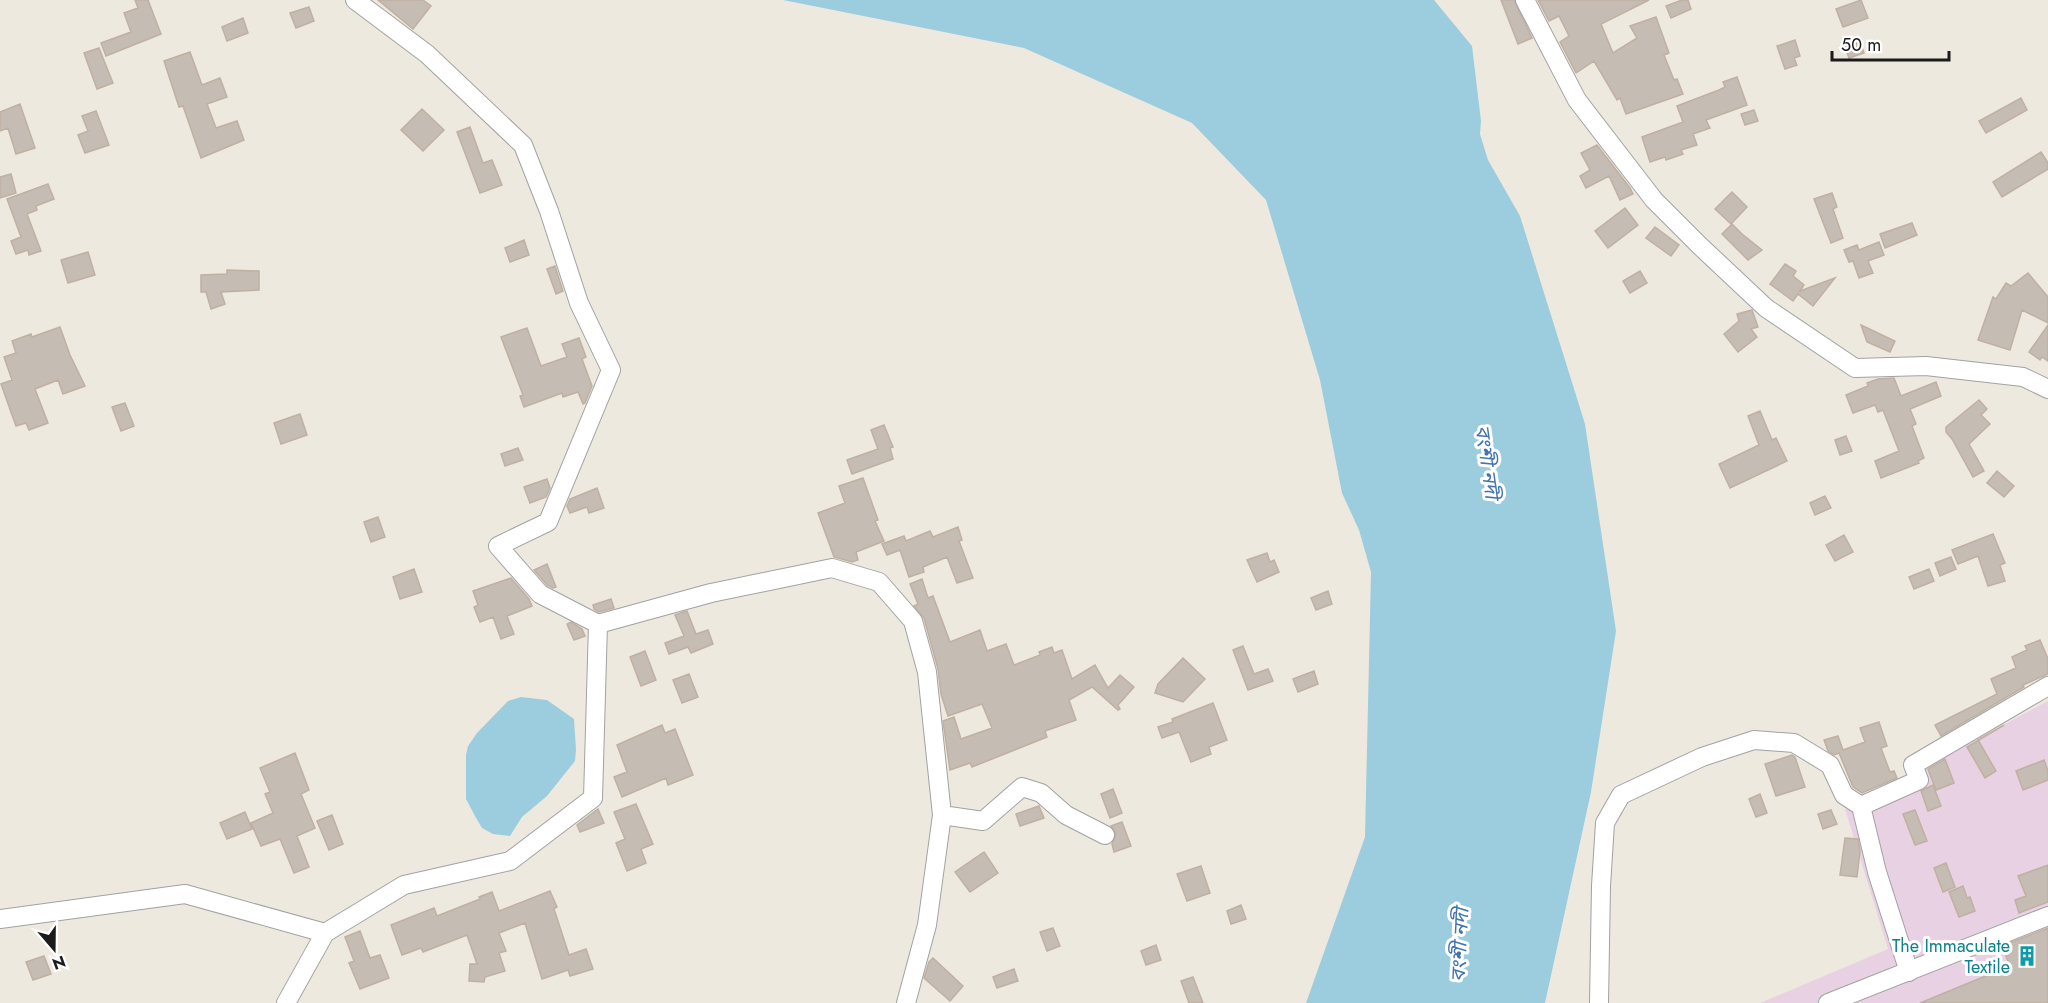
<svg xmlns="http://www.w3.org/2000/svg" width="2048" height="1003" font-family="Jost,'Noto Sans Bengali',sans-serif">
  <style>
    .industrial { fill: #e7d1e2 }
    .water { fill: #9ccddf }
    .building { fill: #c5bcb3; stroke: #c0b0a1; stroke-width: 1.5 }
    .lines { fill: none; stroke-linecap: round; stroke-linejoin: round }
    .minor-casing { stroke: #a2a2a2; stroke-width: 20 }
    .minor { stroke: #fff; stroke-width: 18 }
    .labels { text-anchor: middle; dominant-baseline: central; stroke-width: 6; stroke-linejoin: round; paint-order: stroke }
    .culture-label { font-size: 18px; fill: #0d838f; stroke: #fff; text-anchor: end }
    .water-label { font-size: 20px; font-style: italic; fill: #4374af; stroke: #fff }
  </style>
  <rect width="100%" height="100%" fill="#ede9df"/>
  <path class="industrial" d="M2048 701V1003H1760L1888 949 1845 809Z"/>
  <path class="water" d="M783 0H1434L1472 46 1481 121 1480 134 1488 160 1520 216 1585 424 1616 631 1591 792 1545 1003H1306L1365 837 1371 572 1359 530 1342 493 1320 380 1266 200 1192 123 1024 48Z
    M521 697 547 700 574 719 576 750 575 761 547 796 522 817 510 836 493 834 482 828 475 816 466 799V755L468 746 477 733 508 701Z"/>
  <path class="building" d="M135 0H148L161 34 106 56 101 43 131 32 124 13 138 8Z
    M378 0H423L431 6 413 29Z
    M1501 0H1514L1532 38 1518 44Z
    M1538 0H1649L1601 24 1613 53 1637 38 1630 26 1656 17 1669 53 1664 55 1674 80 1677 79 1683 94 1626 114 1620 98 1617 100 1594 61 1576 73 1560 42 1569 36 1559 16 1549 21Z
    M1682 0H1688L1691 9 1671 18 1666 6Z
    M1861 0 1868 18 1843 27 1836 9Z
    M309 7 314 21 296 28 290 13Z
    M243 18 248 33 227 41 222 27Z
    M1795 40 1800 56 1794 58 1797 65 1785 69 1777 46Z
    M1860 42 1864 53 1849 58 1845 47Z
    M99 48 113 83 97 89 84 53Z
    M190 52 202 85 220 78 227 97 207 104 216 128 237 121 244 140 201 158 183 106 179 107 164 61Z
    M1737 77 1747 105 1706 120 1710 128 1693 134 1697 145 1681 150 1683 154 1666 160 1665 157 1650 162 1642 137 1683 122 1677 106 1719 90 1725 87 1723 82Z
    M2021 98 2027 110 1986 133 1979 121Z
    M20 104 35 148 16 154 8 128 0 131V112Z
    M422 109 444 130 423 151 401 130Z
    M1754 110 1758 121 1745 125 1741 114Z
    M96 111 109 145 85 153 78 135 88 131 82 116Z
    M470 127 483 163 492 160 502 185 480 193 457 132Z
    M1597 145 1630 188 1633 194 1620 200 1609 176 1586 188 1580 176 1590 170 1581 153Z
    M2041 152 2048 163V169L2002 197 1993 182Z
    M11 174 16 193 0 198V177Z
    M48 184 54 199 36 206 37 210 27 214 41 251 29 255 28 250 16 254 11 241 21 237 7 199Z
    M1732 192 1747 207 1731 224 1715 209Z
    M1832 193 1837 207 1833 209 1843 238 1831 243 1814 199Z
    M1625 208 1638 225 1608 248 1595 231Z
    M1912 223 1917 235 1885 248 1880 234Z
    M1732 224 1742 234 1762 250 1748 260 1722 234Z
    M1655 227 1679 245 1671 256 1646 238Z
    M524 240 529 255 510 262 505 248Z
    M1879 242 1884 255 1868 261 1873 273 1859 278 1853 261 1849 262 1844 250 1857 245 1859 250Z
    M88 252 95 275 68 283 61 260Z
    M1785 264 1796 271 1793 276 1804 285 1800 291 1835 278 1813 306 1798 294 1793 301 1770 284Z
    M555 266 563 291 556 294 547 269Z
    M227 270 259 271V290L221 292 225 304 211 309 206 292H201V275L227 274Z
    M1640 271 1647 283 1630 293 1623 281Z
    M2028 273 2048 297V323L2022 310 2010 350 1978 340 1993 297 1996 299 2006 283 2011 286Z
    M1752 310 1758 327 1751 329 1757 337 1738 352 1724 334 1739 321 1737 314Z
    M1861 325 1895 341 1890 352 1867 342Z
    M2048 325V361L2042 357 2040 360 2029 352Z
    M60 327 70 355 85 386 63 394 58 380 35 389 48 423 29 430 26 423 16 426 1 384 12 380 4 357 16 353 12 341 31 334 32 337Z
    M527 328 541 366 567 357 562 344 579 338 586 357 582 359 592 386 585 403 583 404 578 392 563 397 562 393 524 407 520 396 523 395 501 337Z
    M1894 378 1901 396 1936 382 1941 396 1910 409 1916 424 1912 426 1924 458 1918 461 1919 463 1881 478 1875 461 1899 451 1883 410 1878 412 1875 405 1853 413 1846 395 1868 386 1867 383 1878 379Z
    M1979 400 1987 409 1981 415 1990 424 1969 444 1984 471 1973 477 1952 439 1946 432V427Z
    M125 403 134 426 121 431 112 407Z
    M1760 411 1772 440 1776 438 1787 461 1730 488 1719 464 1759 445 1748 416Z
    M300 414 307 435 281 444 274 423Z
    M884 425 893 447 890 448 893 459 852 474 847 460 878 449 871 430Z
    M1846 436 1852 451 1840 455 1835 440Z
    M518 448 523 460 505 466 501 454Z
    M1997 471 2014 486 2004 497 1987 483Z
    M863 478 878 520 875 521 884 541 856 552 858 560 852 562 834 557 818 513 845 503 839 486Z
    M547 479 550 488 546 497 530 503 524 487Z
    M597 488 604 508 589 513 587 507 570 513 567 506 570 499Z
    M1825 496 1831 508 1815 515 1810 503Z
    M378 517 385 537 371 542 364 522Z
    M958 527 962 540 959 541 973 578 957 583 947 557 923 567 924 572 909 577 900 550 887 555 882 544 904 536 906 541 930 531 933 537Z
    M1993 534 2005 563 2000 565 2005 581 1988 586 1978 556 1958 564 1952 550Z
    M1844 535 1853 552 1835 561 1826 545Z
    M1267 553 1270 562 1274 560 1279 572 1257 582 1247 560Z
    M1951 557 1956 569 1940 576 1935 563Z
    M547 564 556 587 553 588 547 585 534 570Z
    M414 569 422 592 400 599 393 577Z
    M1929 569 1934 581 1914 589 1909 577Z
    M511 578 529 599 532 606 507 616 514 634 501 639 493 617 480 622 474 607 478 605 473 591Z
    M922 579 928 598 933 596 950 642 980 630 987 651 1006 644 1014 665 1040 655 1039 652 1052 647 1054 653 1062 650 1072 679 1095 665 1108 688 1120 675 1134 687 1118 705 1120 709 1118 710 1092 687 1069 700 1076 720 1045 731 1047 737 972 767 970 763 950 770 943 721 954 717 961 739 992 728 982 704 948 716 941 694 938 669 924 618 914 606 918 604 910 584Z
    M1328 591 1332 604 1316 610 1311 598Z
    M611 599 614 608 599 612 594 609 593 605Z
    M687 611 696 634 708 630 713 644 691 653 688 647 669 654 665 643 684 636 675 615Z
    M571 622 582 629 585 636 574 640 567 624Z
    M2040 640 2048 659V674L2023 685 2024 687 1941 736 1935 725 1997 694 1991 679 2016 668 2012 657 2027 650 2025 646Z
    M1243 646 1254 674 1268 669 1273 681 1248 690 1233 650Z
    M645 651 656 680 641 686 630 657Z
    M1183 658 1205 679 1183 702 1155 693 1158 684Z
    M1314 671 1318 684 1298 692 1293 679Z
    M689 674 698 697 682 703 673 680Z
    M1213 703 1227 740 1209 747 1211 754 1191 762 1179 732 1162 738 1158 727 1173 722 1172 719Z
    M1879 722 1887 746 1881 748 1890 772 1894 771 1897 778 1862 793 1853 787 1839 753 1834 755 1828 751 1824 740 1838 736 1843 750 1865 742 1860 728Z
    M662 725 665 733 675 729 693 775 668 785 666 778 622 797 614 777 627 772 617 745Z
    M2004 725 1978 740 1996 771 1985 778 1967 747Z
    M295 753 309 790 301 794 315 828 297 836 309 867 294 873 280 839 261 846 251 823 273 813 265 794 270 792 260 768Z
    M1792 755 1795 757 1805 787 1776 796 1765 764Z
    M1945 759 1954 783 1936 790 1928 769Z
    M2044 760 2048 771V780L2023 790 2016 771Z
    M1933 785 1941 806 1928 811 1921 791Z
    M1113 789 1122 813 1110 818 1101 794Z
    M1760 794 1767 813 1756 817 1749 799Z
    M636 804 653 844 641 849 646 863 627 871 616 843 625 839 614 812Z
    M1039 806 1044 818 1020 826 1016 814Z
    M598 809 604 823 580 832 577 825Z
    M1831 810 1837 824 1823 829 1818 814Z
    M1915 810 1927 841 1915 845 1903 814Z
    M245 812 252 829 227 839 220 823Z
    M332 815 343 844 329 850 317 821Z
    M1122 822 1131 846 1114 852 1112 844 1116 834 1111 826Z
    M1845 838 1858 839 1860 851 1857 877 1840 875Z
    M984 852 998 873 970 892 955 872Z
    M1946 863 1955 887 1943 892 1934 868Z
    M2048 865V902L2019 913 2015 900 2026 896 2018 876Z
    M1201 866 1210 893 1187 901 1177 874Z
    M1963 886 1967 898 1970 897 1975 911 1959 917 1949 892Z
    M550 891 557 907 554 909 569 955 586 949 593 969 570 976 568 970 542 979 525 923 499 933 506 951 499 953 505 971 485 977 484 982 469 981 470 964H477L467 935 423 952 421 948 402 955 391 925 434 908 437 916 480 899 479 897 492 892 499 911Z
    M1241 905 1246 919 1231 924 1227 911Z
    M1053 928 1060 946 1047 951 1040 932Z
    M2048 928V1003H1920L2010 966 2002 946Z
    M360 931 370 958 380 955 389 978 360 989 349 963 354 961 345 937Z
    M1156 945 1161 960 1146 965 1141 951Z
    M44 956 51 974 33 980 26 962Z
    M933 958 963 986 950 1001 924 978 929 962Z
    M1014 969 1018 981 997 988 993 977Z
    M1193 977 1203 1003H1189L1181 981Z"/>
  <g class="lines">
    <g class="minor-casing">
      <path id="minor" d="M355 0 427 54 523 145 549 211 579 303 611 370 548 522 498 546 540 594 598 624 711 593 832 568 879 582 913 621 927 672 942 815 927 925 906 1003
        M1525 0 1577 100 1654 200 1699 245 1766 308 1855 368 1926 366 2023 377 2048 389
        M942 815 983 821 1022 787 1041 793 1066 815 1105 835
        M0 919 185 894 325 933
        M1909 972 1877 872 1861 806 1919 780 1913 765 2048 686
        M286 1003 325 933 404 885 510 861 593 798 598 624
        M1599 1003 1601 886 1605 823 1621 795 1702 757 1754 740 1794 743 1830 765 1844 795 1861 806
        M1828 1003 2048 916"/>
    </g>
    <use href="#minor" class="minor"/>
  </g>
  <defs>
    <g id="building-bare" transform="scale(1.62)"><path d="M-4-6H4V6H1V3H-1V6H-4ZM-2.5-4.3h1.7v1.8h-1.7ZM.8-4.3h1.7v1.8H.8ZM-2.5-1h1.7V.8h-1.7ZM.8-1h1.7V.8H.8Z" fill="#0f9aa8" stroke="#fff" stroke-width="2.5" paint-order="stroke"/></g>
  </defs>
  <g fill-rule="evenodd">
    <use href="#building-bare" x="2027" y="956"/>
  </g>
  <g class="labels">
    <g class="culture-label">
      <text x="2010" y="946">The Immaculate<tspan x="2010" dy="21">Textile</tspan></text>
    </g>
    <g class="water-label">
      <text transform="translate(1487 462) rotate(82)">বংশী নদী</text>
      <text transform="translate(1460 945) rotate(-87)">বংশী নদী</text>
    </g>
  </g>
  <g transform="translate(54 949) rotate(160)" stroke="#ffffff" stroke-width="4.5" paint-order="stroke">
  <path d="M0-4.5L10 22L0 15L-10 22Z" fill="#1b1b1b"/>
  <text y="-9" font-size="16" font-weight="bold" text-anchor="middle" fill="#1b1b1b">N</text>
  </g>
  <path d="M1832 51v9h117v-9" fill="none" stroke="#1b1b1b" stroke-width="3"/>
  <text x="1841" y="51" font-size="18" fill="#1b1b1b" stroke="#ffffff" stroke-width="4.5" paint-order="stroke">50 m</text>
</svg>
